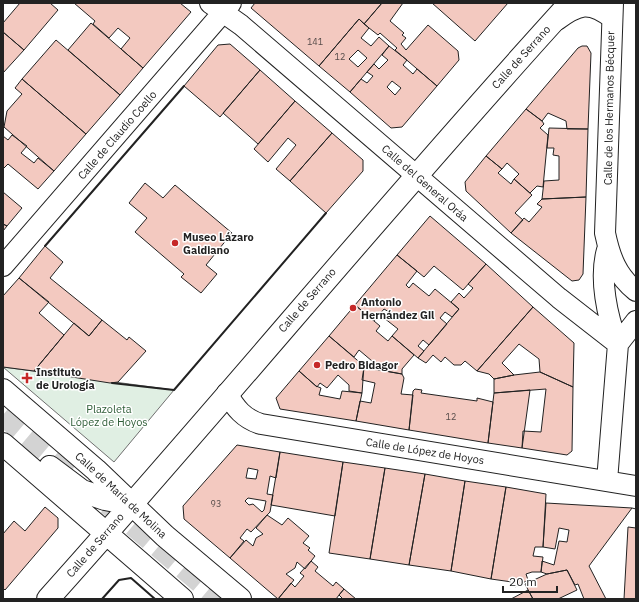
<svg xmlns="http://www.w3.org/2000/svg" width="639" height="602" font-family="'IBM Plex Sans',sans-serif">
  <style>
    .green { fill: #e0efe3; stroke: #6f6f6f }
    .building { fill: #f3c9c0; stroke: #222; fill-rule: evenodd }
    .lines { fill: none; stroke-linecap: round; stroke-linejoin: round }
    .major-tunnel { stroke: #d3d3d3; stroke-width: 22; stroke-dasharray: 22 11; stroke-linecap: butt }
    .minor-casing { stroke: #222; stroke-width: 22 }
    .major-casing { stroke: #222; stroke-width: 24 }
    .minor { stroke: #fff; stroke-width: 20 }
    .major { stroke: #fff; stroke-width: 22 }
    .fence { stroke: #222; stroke-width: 1; stroke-dasharray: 5 2; stroke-linecap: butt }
    .wall { stroke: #222; stroke-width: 2 }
    .poi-dot { fill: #c62828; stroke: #fff; stroke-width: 1.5 }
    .labels { text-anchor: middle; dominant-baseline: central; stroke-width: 3; stroke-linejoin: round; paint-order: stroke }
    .number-label { font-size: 9px; fill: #564c4a }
    .street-label { font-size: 11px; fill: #222; stroke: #fff }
    .poi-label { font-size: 11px; font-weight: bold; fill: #222; stroke: #fff; text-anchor: start }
    .park-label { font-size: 11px; fill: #2f5e38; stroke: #fff }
  </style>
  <rect width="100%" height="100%" fill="#fff"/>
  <path class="green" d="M3 367 174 390 114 462Z"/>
  <path class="building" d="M20 3H50L58 10 24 50 3 32V23Z
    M74 3H180L191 12 143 68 121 49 130 38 118 28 109 38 93 24 95 21Z
    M255 3H382L364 24 359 19 319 66 251 8Z
    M382 3H403L390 21 404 33 402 35 406 38 401 44 406 50 428 25 458 51 459 60 437 86 395 50 397 48 380 33 378 35 364 24Z
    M432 3H508L475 41Z
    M359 19 369 28 361 38 371 46 379 37 389 46 350 92 319 66ZM358 50 367 58 358 67 349 59Z
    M91 23 143 68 120 95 68 50Z
    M3 32 24 50 3 73Z
    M56 40 120 95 86 134 22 79Z
    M230 44 260 70 220 117 184 86 218 45Z
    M389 46 407 60 403 65 413 74 417 69 437 86 402 127 391 128 350 92 361 79 367 83 373 76 367 72 374 64 379 69 388 60 382 55ZM392 81 401 88 395 95 387 87Z
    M582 46H587L591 53 588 129H567L566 121 548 113 542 121 526 109 578 48Z
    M260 70 295 101 258 144 223 113Z
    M22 79 86 134 54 171 4 127 7 111 22 94 15 88Z
    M295 101 332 133 290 181 276 169 296 145 288 138 268 162 254 149Z
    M526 109 542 121 544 124 540 128 548 135 543 187 537 186 530 193 514 179 519 174 507 163 502 169 486 156Z
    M549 128 588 129 586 197 542 199 544 181 559 180V156L553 155 554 148H547Z
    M332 133 363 160V171L326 213 290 181Z
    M12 135 27 146 21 153 34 163 38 158 54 171 38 189 8 164 3 169V136L8 140Z
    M486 156 502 169 498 173 511 184 514 179 532 195 515 213 523 220 511 233 466 191 465 182Z
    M145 183 163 198 175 185 232 233 206 265 217 274 201 293 181 277 184 274 135 232 147 218 129 203Z
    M3 192 22 208 7 226 3 224Z
    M586 197 583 274 579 280 572 281 511 233 524 218 529 222 542 207 537 204 542 199Z
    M430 216 486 264 463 290 434 266 424 277 397 255Z
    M3 224 7 226 3 231Z
    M45 246 63 262 50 278 102 320 89 336 19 278Z
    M397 255 417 271 406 285 409 288 413 283 429 296 435 289 459 309 452 317 445 312 440 318 447 324 429 345 423 340 418 346 424 351 418 358 392 336 398 329 384 318 389 312 384 309 374 321 355 305Z
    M486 264 533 307 477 371 465 361 461 365H454L445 357 441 362 433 355 426 363 418 358 459 309 451 302 459 293 464 298 473 288 468 284Z
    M19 278 49 302 39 313 64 335 34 371 3 367V296Z
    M355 305 380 326 376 331 388 341 392 336 414 355 402 369V374L373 369 372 361 359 350 354 357 329 336Z
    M533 307 574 343 573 387 540 372 539 359 519 344 502 363 514 375 494 379 489 374 477 371Z
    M102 320 127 340 129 337 146 351 118 382 110 383 34 371 74 323 89 336Z
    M329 336 364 366 362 393 349 391V385L338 375 327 388 320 383 317 387 299 371Z
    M364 367 402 374 404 378 401 394 413 395 409 430 356 421 360 401 371 403 375 383 362 380Z
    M299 371 316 386 321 388 319 395 340 399 342 391 362 393 356 421 280 409 276 398Z
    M540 372 573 387 572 451 567 455 522 448 523 431 541 432 546 389 494 393V379L514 375Z
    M415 389 422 390 421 393 477 401V398L493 402 488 443 409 430 413 391Z
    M530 390 522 448 488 443 494 393Z
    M237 445 280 452 276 478 270 476 267 494 273 495 270 512 251 532 247 529 240 538 244 541 230 558 184 519 183 506ZM248 468 258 470 256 479 246 478ZM248 498 266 501 264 510 262 512 253 504 249 505 245 501Z
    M280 452 343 462 335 516 271 505Z
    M343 462 385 468 370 559 329 553Z
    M385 468 425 474 409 565 370 559Z
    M425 474 465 481 451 571 409 565Z
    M465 481 506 487 491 579 451 571Z
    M506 487 546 494 543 547H535L533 556 543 557 541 572H532L526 574 528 580 515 587 512 582 491 579Z
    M546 503 632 508 589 566 606 599H584L578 584 575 585 567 570 547 574 541 572 542 561 554 565 559 541 567 542 569 530 559 528 555 549 543 547Z
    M45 507 58 518V528L5 590 3 588V534L14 521 25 531Z
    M267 515 282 525 288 518 309 536 303 543 310 548 308 550 315 556 305 569 297 562 295 568 286 574 294 580 278 599 230 558 246 540 253 546 256 538 263 534 256 528Z
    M628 527 636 528V599H624Z
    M311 561 318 567 315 571 333 586 336 582 344 589 339 595 336 599H278L291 583 295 587 304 576 300 573Z
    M567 570 577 590 558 599H533L525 584 547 574Z
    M344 589 356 599H343L339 595Z
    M528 590 533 599H511Z"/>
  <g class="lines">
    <path class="major-tunnel" d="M3 415 74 475
      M108 504 220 599"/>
    <g class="minor-casing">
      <path id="minor" d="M210 3 241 25 559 298 618 344
        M613 3 605 233C610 257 617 276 636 291
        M557 20C579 4 589 1 612 18
        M607 250C599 278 607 317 618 344L607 481
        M3 266 231 3
        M618 344 636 321
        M227 393C235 408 244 419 261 424L636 486"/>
    </g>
    <g class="major-casing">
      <path id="major" d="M3 390 96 470 165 536 240 599
        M3 444 182 599
        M50 467 82 491 105 499 131 504
        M48 599C224 403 392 198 570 3"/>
    </g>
    <use href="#minor" class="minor"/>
    <use href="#major" class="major"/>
    <path class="fence" d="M632 508 636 509"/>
    <path class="wall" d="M45 246 184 86
      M112 383 174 390 326 213
      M102 599 119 580 131 578 155 599"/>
  </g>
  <g class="poi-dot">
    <circle cx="175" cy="243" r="4"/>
    <circle cx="353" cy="308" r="4"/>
    <circle cx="317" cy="365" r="4"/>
    <path d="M25 372h4v4h4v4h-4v4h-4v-4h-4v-4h4z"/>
  </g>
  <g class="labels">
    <g class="number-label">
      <text x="315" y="41">141</text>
      <text x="340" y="56">12</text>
      <text x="451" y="416">12</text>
      <text x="216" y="503">93</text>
    </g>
    <g class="street-label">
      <text transform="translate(521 57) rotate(-48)">Calle de Serrano</text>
      <text transform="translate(609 108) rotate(-89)">Calle de los Hermanos Bécquer</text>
      <text transform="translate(117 135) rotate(-49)">Calle de Claudio Coello</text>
      <text transform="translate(425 183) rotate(41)">Calle del General Oráa</text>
      <text transform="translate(307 300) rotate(-49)">Calle de Serrano</text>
      <text transform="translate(425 451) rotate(9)">Calle de López de Hoyos</text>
      <text transform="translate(121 495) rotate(43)">Calle de María de Molina</text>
      <text transform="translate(95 545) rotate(-49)">Calle de Serrano</text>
    </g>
    <g class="poi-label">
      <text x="183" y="237">Museo Lázaro<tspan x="183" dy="13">Galdiano</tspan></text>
      <text x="361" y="302">Antonio<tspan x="361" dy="13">Hernández Gil</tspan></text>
      <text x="325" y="365">Pedro Bidagor</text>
      <text x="36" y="372">Instituto<tspan x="36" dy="13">de Urología</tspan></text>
    </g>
    <g class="park-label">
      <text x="109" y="409">Plazoleta<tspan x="109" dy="13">López de Hoyos</tspan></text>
    </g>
  </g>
  <rect width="639" height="602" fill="none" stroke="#222222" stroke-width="8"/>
  <path d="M503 586v6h54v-6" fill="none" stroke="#222222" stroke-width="2"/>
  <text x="509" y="586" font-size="12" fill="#222222" stroke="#ffffff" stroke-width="3" paint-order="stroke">20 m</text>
</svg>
